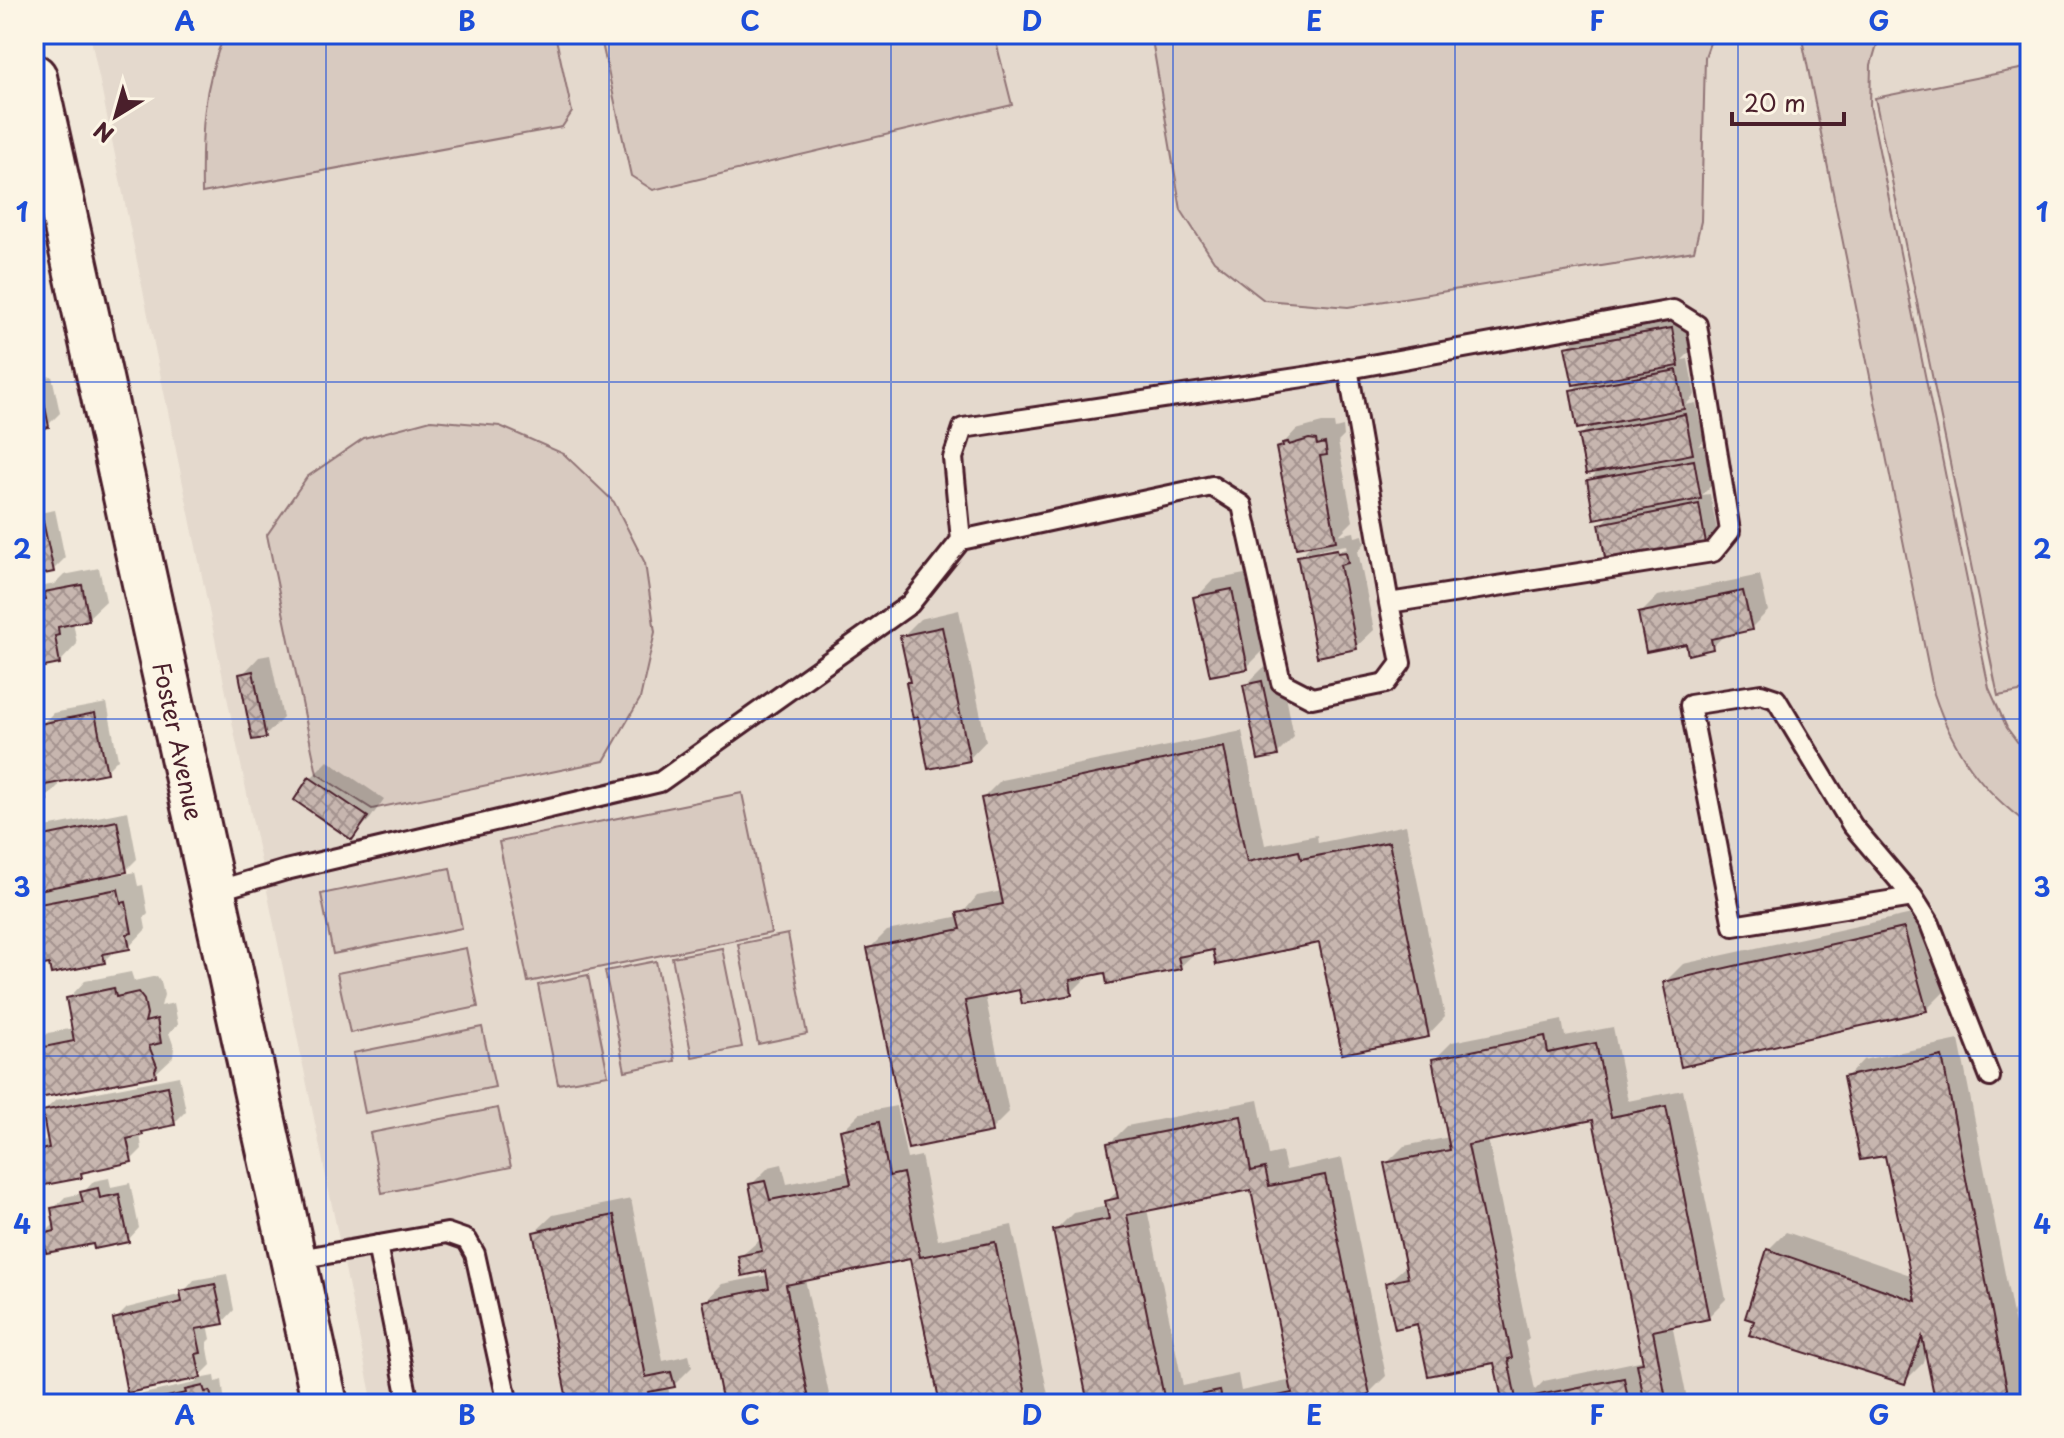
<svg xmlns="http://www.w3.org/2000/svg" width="2064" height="1438" font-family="'Playpen Sans',sans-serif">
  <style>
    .built { fill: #e4d9cd }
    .pitch { fill: #d8cac0; stroke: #917476; stroke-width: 2 }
    .shadow { fill: #0003; fill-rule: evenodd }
    .building { fill: url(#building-cross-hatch); stroke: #4a1f2b; stroke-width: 2 }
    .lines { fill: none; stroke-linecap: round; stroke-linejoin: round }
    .lane-casing { stroke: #4a1f2b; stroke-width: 24 }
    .secondary-casing { stroke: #4a1f2b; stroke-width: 50 }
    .lane { stroke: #fcf5e5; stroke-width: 18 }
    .secondary { stroke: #fcf5e5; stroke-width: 44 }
    .grid { fill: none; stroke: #1d4ed8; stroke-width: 2; stroke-opacity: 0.55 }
    .labels { text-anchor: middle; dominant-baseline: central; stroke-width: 6; stroke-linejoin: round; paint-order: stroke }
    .street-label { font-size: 24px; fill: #4a1f2b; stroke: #fcf5e5 }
    .neatline { fill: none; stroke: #1d4ed8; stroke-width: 3 }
    .grid-label { font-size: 26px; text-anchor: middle; font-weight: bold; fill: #1d4ed8 }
  </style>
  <defs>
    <pattern id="building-cross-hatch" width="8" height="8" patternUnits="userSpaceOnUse" patternTransform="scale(2)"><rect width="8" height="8" fill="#c7b6af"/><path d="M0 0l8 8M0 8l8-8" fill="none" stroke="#a4938f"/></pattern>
  </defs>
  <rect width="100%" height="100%" fill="#f1e8da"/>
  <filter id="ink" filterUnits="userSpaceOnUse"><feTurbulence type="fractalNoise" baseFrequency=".0125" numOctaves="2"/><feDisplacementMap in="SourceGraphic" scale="16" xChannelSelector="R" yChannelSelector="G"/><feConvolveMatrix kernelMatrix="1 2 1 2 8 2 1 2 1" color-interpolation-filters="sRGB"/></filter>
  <g filter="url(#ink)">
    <path class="built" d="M90 34H2030V1404H373Z"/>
    <path class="pitch" d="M225 34H555L572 112 562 127 202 193C201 138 202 85 225 34Z
      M600 34H994L1012 105 653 190 631 176Z
      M1151 34H1713L1705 57 1701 221 1694 251 1348 307 1264 300 1214 261 1181 210Z
      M1801 34H1880L1871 65 1870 106 1989 688 2007 728 2030 759V826C1980 789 1954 753 1934 694Z
      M2030 67V690L1998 696 1875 98Z
      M431 420 500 426 564 454 614 502 645 563 655 632 640 699 604 761 372 809 317 774 267 535 307 477 364 438Z
      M742 793 771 933 528 982 499 842Z
      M450 868 462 928 333 954 321 894Z
      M788 934 807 1034 758 1044 738 944Z
      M466 948 478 1007 350 1033 337 973Z
      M722 948 742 1047 692 1057 672 957Z
      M656 961 675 1061 625 1071 605 971Z
      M588 975 608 1075 558 1084 538 985Z
      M482 1027 495 1087 365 1113 353 1053Z
      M498 1108 511 1167 382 1193 370 1133Z"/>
    <path class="shadow" d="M1683 317 1690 352 1682 360 1688 359 1695 395 1685 405 1696 403 1704 440 1698 446 1711 443 1718 479 1702 495 1710 494 1717 530 1705 542 1601 525 1612 514 1589 481 1600 469 1581 435 1592 424 1572 391 1581 382 1567 348 1579 336Z
      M52 376 60 413 48 425 34 428V379Z
      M1322 423H1334L1335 429 1343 427 1344 436 1338 442 1353 521 1339 535 1354 532 1355 537 1363 535 1365 543 1358 551 1374 630 1356 647 1299 557 1313 543 1279 448 1296 430ZM1346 545 1347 549 1317 554V550Z
      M55 510 65 558 53 570 34 574V514Z
      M99 568 106 601 88 618 73 621 77 644 60 662 34 667V588L55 584 64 575Z
      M1250 573 1265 649 1247 667 1196 598 1213 580Z
      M1760 575 1768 611 1751 628 1726 634 1712 647 1640 614 1658 596Z
      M959 610 986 741 969 759 908 683 911 680 902 637 920 619Z
      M270 655 283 718 265 736 242 675 259 657Z
      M1280 665 1294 737 1277 754 1245 686 1263 668Z
      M107 703 118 759 106 771 57 781 58 786 46 798 34 801V740L42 732 41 725 53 713Z
      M1242 731 1265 845 1317 835 1318 843 1406 825 1445 1017 1428 1035 1321 941 1214 948 1196 952 1180 967 1107 971 1090 974 1071 993 1021 988 985 995 1009 1112 991 1130 869 949 887 931 960 916 977 896 1002 891 983 798 1001 780Z
      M328 761 384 799 370 819 352 837 311 778Z
      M128 811 137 859 121 875 135 872 138 886 143 885 148 914 144 918 146 929 129 947 115 950 104 961 51 962 34 965V835L46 827Z
      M1921 912 1944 992 1926 1010 1665 982 1683 964Z
      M131 972 134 981 157 976 161 982 164 995 161 1006 174 1003 178 1024 169 1033 174 1047 173 1057 155 1074 34 1097V1047L48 1033 74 1028 68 999 85 981Z
      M1562 1020 1565 1036 1613 1027 1628 1101 1683 1090 1726 1299 1708 1317 1672 1324 1688 1404H1505L1496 1361 1419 1322 1387 1283 1407 1265 1386 1164 1404 1146 1450 1137 1434 1060 1452 1042ZM1594 1117 1644 1360 1544 1381 1535 1390 1525 1342 1529 1339 1488 1139Z
      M1959 1040 2030 1401V1404H1938L1927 1351 1922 1364 1904 1382 1768 1250 1786 1232 1913 1276 1887 1153 1846 1078 1863 1060Z
      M179 1076 186 1111 174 1123 148 1128 140 1134 142 1149 131 1160 88 1169 81 1176 34 1185V1143L49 1140 44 1111 56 1100Z
      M1258 1100 1269 1155 1282 1152 1286 1170 1342 1158 1386 1376 1369 1393 1333 1401V1404H1090L1055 1231 1073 1213 1108 1206 1107 1201 1119 1190 1109 1144 1127 1126ZM1253 1188 1292 1380 1241 1391 1238 1374 1183 1386 1147 1209Z
      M896 1106 907 1159 921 1156 938 1240 1012 1225 1050 1404H942L912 1257 805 1279 831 1404H723L705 1302 722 1284 769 1275 768 1269 740 1257 762 1238 751 1185 769 1167 782 1164 787 1184 850 1171 842 1131 860 1113Z
      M109 1178 111 1187 130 1183 139 1228 128 1240 94 1241 44 1234 56 1222 53 1209 65 1197 83 1193 94 1181Z
      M631 1199 663 1361 689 1355 692 1367 674 1385 668 1386 671 1404H570L535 1232 553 1215Z
      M227 1274 234 1310 223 1322 208 1324 211 1339 207 1343 211 1365 200 1376 116 1319 127 1308 182 1294 194 1280Z
      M215 1376 216 1382 222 1380 225 1404H128L138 1395 195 1383 199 1379Z"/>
    <path class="building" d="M1672 328 1679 366 1573 385 1565 347Z
      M1677 370 1684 409 1577 429 1570 390Z
      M41 386 49 427 34 430V388Z
      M1685 414 1693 454 1586 474 1578 435Z
      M1309 439 1316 440 1317 445 1325 443 1327 455 1320 456 1336 541 1296 548 1276 448 1283 446 1282 443 1288 442 1289 445Z
      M1694 460 1701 499 1594 519 1587 480Z
      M1699 504 1706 544 1606 563 1599 524Z
      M43 521 54 572 34 576V523Z
      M1337 549 1338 553 1346 552 1348 563 1340 565 1357 649 1317 657 1297 556Z
      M82 585 89 620 58 627 59 635 55 636 60 664 34 669V602L46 599 44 592Z
      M1232 589 1248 669 1210 676 1193 597Z
      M1743 591 1752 630 1711 639 1713 649 1688 655 1686 644 1646 652 1638 613Z
      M942 627 970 761 928 769 918 717 913 719 906 682H910L900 636Z
      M253 671 266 738 252 740 239 674Z
      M1262 681 1278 756 1258 760 1243 685Z
      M95 713 107 773 45 785 47 800 34 803V740L42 738 39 724Z
      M1224 747 1247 862 1299 851 1301 859 1389 842 1429 1037 1342 1054 1319 943 1216 965 1213 950 1178 957 1181 969 1107 984 1105 973 1070 980 1072 995 1022 1004 1019 990 965 1001 992 1132 908 1149 867 948 961 929 957 913 1003 904 981 798Z
      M309 777 368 817 352 840 294 800Z
      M117 821 127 872 34 891V838Z
      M118 889 121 903 126 902 132 933 127 934 130 949 103 954 105 963 51 974 49 964 34 967V905Z
      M1904 928 1927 1011 1681 1067 1663 982Z
      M114 988 116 997 138 992 144 1000 147 1014 145 1022 157 1019 161 1043 149 1046 157 1066 155 1070 156 1076 34 1099V1049L74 1041 66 998Z
      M1545 1036 1548 1053 1596 1043 1611 1117 1666 1106 1709 1319 1653 1331 1667 1404H1645L1637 1364 1643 1363 1593 1120 1468 1145 1512 1358 1508 1359 1517 1404H1503L1494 1363 1428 1376 1417 1324 1395 1329 1385 1283 1408 1278 1384 1163 1450 1150 1432 1059Z
      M1942 1056 2010 1404H1936L1922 1337 1905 1384 1749 1335 1754 1321 1745 1318 1767 1249 1916 1301 1885 1156 1860 1160 1843 1077Z
      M168 1086 175 1125 142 1132 143 1135 127 1139 132 1162 81 1173 82 1178 34 1187V1151L49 1148 42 1111Z
      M1241 1116 1251 1171 1265 1168 1269 1186 1325 1175 1370 1395 1326 1404H1240L1292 1393 1251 1190 1127 1215 1165 1402 1220 1391 1223 1404H1088L1053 1230 1109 1219 1105 1201 1118 1198 1107 1143Z
      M879 1122 889 1176 903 1173 920 1257 995 1242 1028 1404H940L910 1259 786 1285 810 1404H723L703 1301 769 1288 766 1271 742 1276 738 1256 762 1251 749 1184 765 1181 770 1200 851 1184 840 1130Z
      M98 1188 100 1198 119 1194 129 1242 94 1249 93 1244 46 1253 42 1234 55 1231 51 1208 83 1202 80 1192Z
      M614 1215 646 1377 671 1372 675 1387 648 1392 651 1404H568L533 1232Z
      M215 1284 224 1324 196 1329 201 1353 196 1354 201 1378 127 1393 113 1319 182 1302 180 1291Z
      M1624 1378 1629 1404H1521L1525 1403 1524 1398Z
      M203 1386 205 1392 210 1391 213 1404H133L186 1393 185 1390Z"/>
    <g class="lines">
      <g class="lane-casing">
        <path id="lane" d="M1348 368 1389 603
          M212 892 286 870 660 782 910 604 961 540 953 458 963 428 1310 376 1673 310 1697 325 1730 531 1713 552 1389 603 1401 663 1386 683 1312 698 1281 682 1242 505 1212 486 961 540
          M1913 897 1733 926 1690 705 1761 694 1776 699 1852 825 1913 897 1930 924 1990 1077
          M377 1245 409 1404
          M293 1260 447 1233 467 1240 475 1254 508 1404"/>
      </g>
      <g class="secondary-casing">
        <path id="secondary" d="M34 77 325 1404"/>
      </g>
      <use href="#lane" class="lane"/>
      <use href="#secondary" class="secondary"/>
    </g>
  </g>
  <path class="grid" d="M326 34V1404M609 34V1404M891 34V1404M1173 34V1404M1455 34V1404M1738 34V1404M34 382H2030M34 719H2030M34 1056H2030"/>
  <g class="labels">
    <g class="street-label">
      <text transform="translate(179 741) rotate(78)">Foster Avenue</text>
    </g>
  </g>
  <rect width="2064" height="1438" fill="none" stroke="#fcf5e5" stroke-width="88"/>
  <g transform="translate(116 116) rotate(217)" stroke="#fcf5e5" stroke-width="6" paint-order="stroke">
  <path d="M0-6L14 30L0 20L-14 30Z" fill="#4a1f2b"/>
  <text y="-12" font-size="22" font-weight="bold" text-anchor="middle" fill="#4a1f2b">N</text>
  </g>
  <path d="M1732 112v12h112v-12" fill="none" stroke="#4a1f2b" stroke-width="4"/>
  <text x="1744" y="112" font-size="24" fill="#4a1f2b" stroke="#fcf5e5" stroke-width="6" paint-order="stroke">20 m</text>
  <rect x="44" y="44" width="1976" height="1350" class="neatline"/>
  <g class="grid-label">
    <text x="185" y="31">A</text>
    <text x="467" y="31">B</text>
    <text x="750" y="31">C</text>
    <text x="1032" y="31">D</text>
    <text x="1314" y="31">E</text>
    <text x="1597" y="31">F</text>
    <text x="1879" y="31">G</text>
    <text x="22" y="222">1</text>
    <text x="2042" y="222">1</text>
    <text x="22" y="559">2</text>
    <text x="2042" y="559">2</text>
    <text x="22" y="897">3</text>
    <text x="2042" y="897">3</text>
    <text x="22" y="1234">4</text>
    <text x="2042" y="1234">4</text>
    <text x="185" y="1425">A</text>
    <text x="467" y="1425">B</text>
    <text x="750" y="1425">C</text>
    <text x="1032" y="1425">D</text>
    <text x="1314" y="1425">E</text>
    <text x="1597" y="1425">F</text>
    <text x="1879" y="1425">G</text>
  </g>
</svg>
